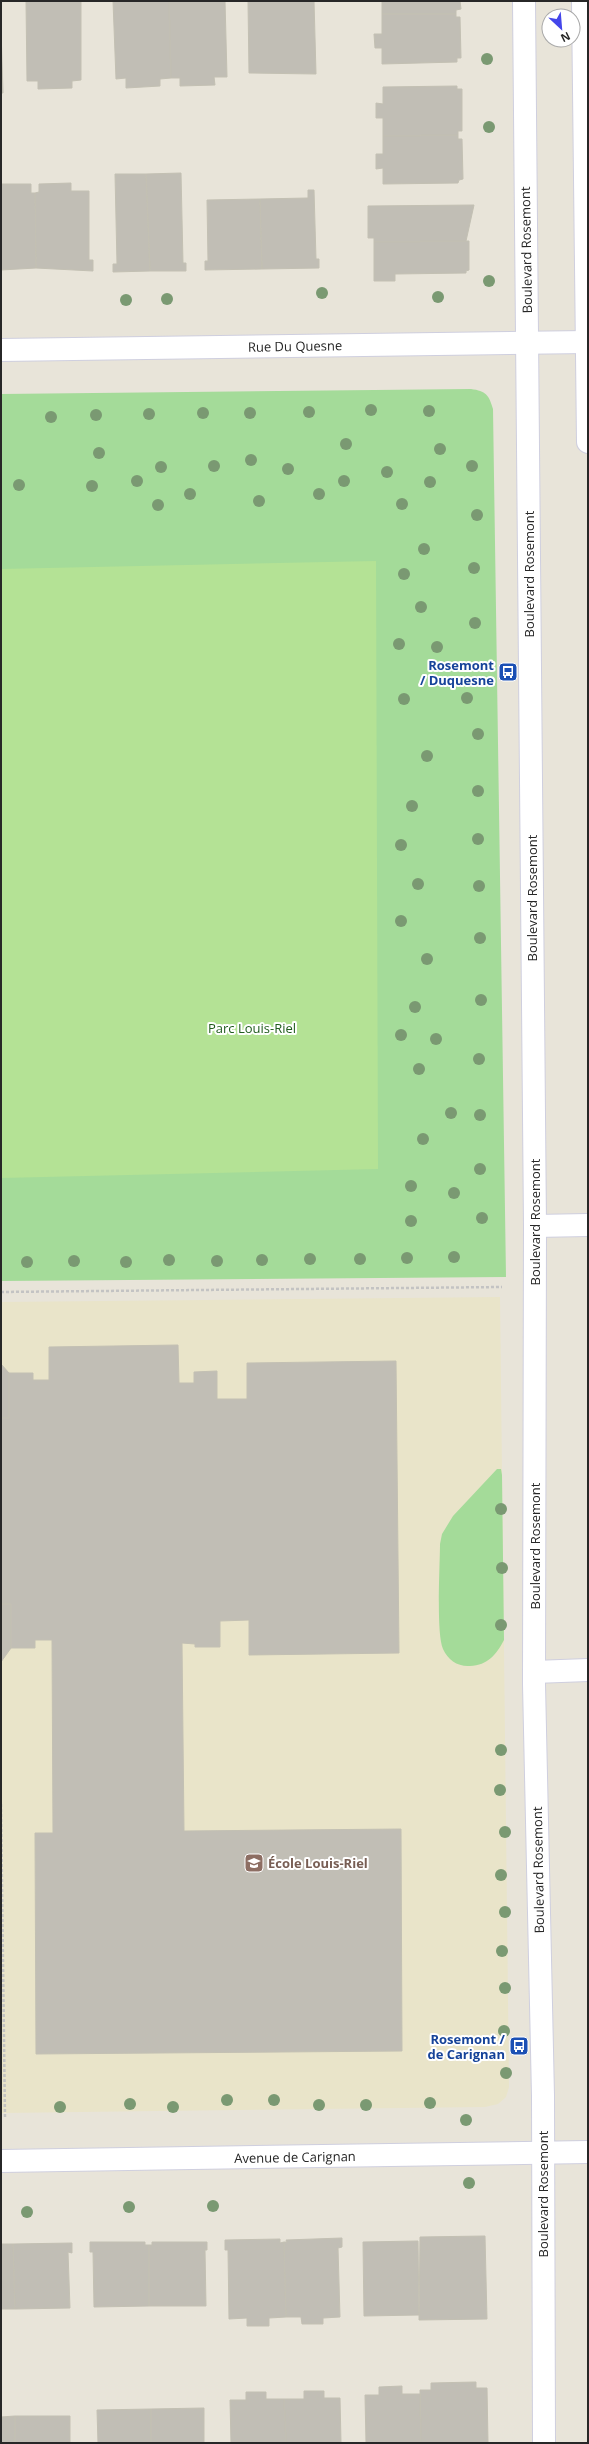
<svg xmlns="http://www.w3.org/2000/svg" width="589" height="2444" font-family="'Open Sans',sans-serif">
  <style>
    .education { fill: #e9e4c9 }
    .green { fill: #a4db99 }
    .pitch { fill: #b4e295 }
    .building { fill: #c1beb5; stroke: #c3c0b3 }
    .lines { fill: none; stroke-linecap: round; stroke-linejoin: round }
    .minor-casing { stroke: #cfcfdf; stroke-width: 24 }
    .secondary-casing { stroke: #cfcfdf; stroke-width: 24 }
    .path { stroke: #c3c3c3; stroke-width: 2.5; stroke-dasharray: 3 2; stroke-linecap: butt }
    .minor { stroke: #fff; stroke-width: 22 }
    .secondary { stroke: #fff; stroke-width: 22 }
    .tree { fill: #7a9972 }
    .labels { text-anchor: middle; dominant-baseline: central; stroke-width: 4; stroke-linejoin: round; paint-order: stroke }
    .street-label { font-size: 13px; fill: #272727; stroke: #fff }
    .transit-label { font-size: 13px; font-weight: bold; fill: #164399; stroke: #fff; text-anchor: end }
    .park-label { font-size: 13px; fill: #205c1e; stroke: #fff }
    .education-label { font-size: 13px; font-weight: bold; fill: #785e54; stroke: #fff; text-anchor: start }
  </style>
  <rect width="100%" height="100%" fill="#e8e4d9"/>
  <path class="education" d="M500 1297 509 2087 506 2097 498 2104 485 2107 1 2113V1302Z"/>
  <path class="green" d="M471 389C486 391 489 395 493 409L506 1277 1 1281V394Z
    M497 1469H501L502 1475 504 1640C496 1655 488 1665 470 1666 458 1667 448 1660 443 1649 436 1633 440 1565 440 1544L442 1534 453 1516Z"/>
  <path class="pitch" d="M376 561 378 1169 1 1178V569Z"/>
  <path class="building" d="M26 1H81V80L72 81V88L38 89V81H27Z
    M113 1H169L171 78 160 79V86L126 88V78L116 79Z
    M169 1H225L227 77H214L215 85 180 86V78H171Z
    M248 1H314L316 74 249 73Z
    M382 1H460L461 9 456 10V14H382Z
    M382 14H456V17H460L461 58H457V62L382 64V48H375L374 34H382Z
    M1 30 3 93H1Z
    M457 86V89H462V131H458V135L383 136V118H376V103L383 104V87Z
    M458 135V139H462L463 179 459 180 458 183 383 184V168L376 169V154H383V136Z
    M181 173 183 263H186V271H150L146 174Z
    M115 174H146L150 271 113 272V264H117Z
    M71 183V191H89V260H93V271L36 268 35 193 39 192V184Z
    M1 184H31V193H35L36 268 1 270Z
    M308 190H314L316 259H319V268L262 269 260 199 308 198Z
    M260 199 262 269 205 270V261H208L207 200Z
    M474 205 466 241 374 242V238H368V206Z
    M466 241H469V270L466 271V273L395 274V281H374V242Z
    M178 1345 179 1383H194V1372L217 1371V1399H247V1363L396 1361 399 1653 249 1655V1620L220 1621V1647H195V1644L182 1643 184 1831 401 1829 402 2051 36 2054 35 1833H53L52 1640H35V1648H11V1604H1V1418H9V1373H33V1380H49V1347Z
    M1 1364 9 1373V1418H1Z
    M1 1604H11V1648L1 1662Z
    M485 2236 487 2319 419 2320 420 2237Z
    M342 2238V2247L338 2248 340 2317 323 2318V2324H302L301 2317H286L284 2242H287L286 2240Z
    M280 2239V2243L284 2242 286 2317 269 2318V2326H247V2318L229 2319 228 2250H225V2240Z
    M418 2241 419 2315 364 2316 363 2242Z
    M90 2242H145V2245H149V2306L94 2307 93 2252H90Z
    M152 2242H207V2250H205L206 2306H149V2245H152Z
    M72 2243V2253L68 2252 70 2308 15 2309 13 2244Z
    M1 2244H13L15 2309H1Z
    M476 2382V2388H487L488 2443H421L420 2390H431V2383Z
    M402 2386V2394H420L421 2443H366L365 2395H379V2387Z
    M304 2391H324V2398H340L341 2443H286L284 2399H304Z
    M246 2392H266V2399H284L286 2443H231L230 2400H246Z
    M204 2408V2443H151V2409Z
    M151 2409V2443H98L97 2410Z
    M15 2416V2443H1V2417Z
    M15 2416H70V2443H15Z"/>
  <g class="lines">
    <g class="minor-casing">
      <path id="minor" d="M1 350 588 342
        M535 1226 588 1225
        M534 1672 588 1670
        M1 2161 588 2152"/>
    </g>
    <g class="secondary-casing">
      <path id="secondary" d="M524 1 535 1226 534 1684 543 2096 544 2443
        M583 1 588 442"/>
    </g>
    <path class="path" d="M1 1292 502 1287
      M1 1804 5 2117"/>
    <use href="#minor" class="minor"/>
    <use href="#secondary" class="secondary"/>
  </g>
  <g class="tree">
    <circle cx="487" cy="59" r="6"/>
    <circle cx="489" cy="127" r="6"/>
    <circle cx="489" cy="281" r="6"/>
    <circle cx="322" cy="293" r="6"/>
    <circle cx="438" cy="297" r="6"/>
    <circle cx="167" cy="299" r="6"/>
    <circle cx="126" cy="300" r="6"/>
    <circle cx="371" cy="410" r="6"/>
    <circle cx="429" cy="411" r="6"/>
    <circle cx="309" cy="412" r="6"/>
    <circle cx="203" cy="413" r="6"/>
    <circle cx="250" cy="413" r="6"/>
    <circle cx="149" cy="414" r="6"/>
    <circle cx="96" cy="415" r="6"/>
    <circle cx="51" cy="417" r="6"/>
    <circle cx="346" cy="444" r="6"/>
    <circle cx="440" cy="449" r="6"/>
    <circle cx="99" cy="453" r="6"/>
    <circle cx="251" cy="460" r="6"/>
    <circle cx="214" cy="466" r="6"/>
    <circle cx="472" cy="466" r="6"/>
    <circle cx="161" cy="467" r="6"/>
    <circle cx="288" cy="469" r="6"/>
    <circle cx="387" cy="472" r="6"/>
    <circle cx="137" cy="481" r="6"/>
    <circle cx="344" cy="481" r="6"/>
    <circle cx="430" cy="482" r="6"/>
    <circle cx="19" cy="485" r="6"/>
    <circle cx="92" cy="486" r="6"/>
    <circle cx="190" cy="494" r="6"/>
    <circle cx="319" cy="494" r="6"/>
    <circle cx="259" cy="501" r="6"/>
    <circle cx="402" cy="504" r="6"/>
    <circle cx="158" cy="505" r="6"/>
    <circle cx="477" cy="515" r="6"/>
    <circle cx="424" cy="549" r="6"/>
    <circle cx="474" cy="568" r="6"/>
    <circle cx="404" cy="574" r="6"/>
    <circle cx="421" cy="607" r="6"/>
    <circle cx="475" cy="623" r="6"/>
    <circle cx="399" cy="644" r="6"/>
    <circle cx="437" cy="647" r="6"/>
    <circle cx="467" cy="698" r="6"/>
    <circle cx="404" cy="699" r="6"/>
    <circle cx="478" cy="734" r="6"/>
    <circle cx="427" cy="756" r="6"/>
    <circle cx="478" cy="791" r="6"/>
    <circle cx="412" cy="806" r="6"/>
    <circle cx="478" cy="839" r="6"/>
    <circle cx="401" cy="845" r="6"/>
    <circle cx="418" cy="884" r="6"/>
    <circle cx="479" cy="886" r="6"/>
    <circle cx="401" cy="921" r="6"/>
    <circle cx="480" cy="938" r="6"/>
    <circle cx="427" cy="959" r="6"/>
    <circle cx="481" cy="1000" r="6"/>
    <circle cx="415" cy="1007" r="6"/>
    <circle cx="401" cy="1035" r="6"/>
    <circle cx="436" cy="1039" r="6"/>
    <circle cx="479" cy="1059" r="6"/>
    <circle cx="419" cy="1069" r="6"/>
    <circle cx="451" cy="1113" r="6"/>
    <circle cx="480" cy="1115" r="6"/>
    <circle cx="423" cy="1139" r="6"/>
    <circle cx="480" cy="1169" r="6"/>
    <circle cx="411" cy="1186" r="6"/>
    <circle cx="454" cy="1193" r="6"/>
    <circle cx="482" cy="1218" r="6"/>
    <circle cx="411" cy="1221" r="6"/>
    <circle cx="454" cy="1257" r="6"/>
    <circle cx="407" cy="1258" r="6"/>
    <circle cx="310" cy="1259" r="6"/>
    <circle cx="360" cy="1259" r="6"/>
    <circle cx="169" cy="1260" r="6"/>
    <circle cx="262" cy="1260" r="6"/>
    <circle cx="74" cy="1261" r="6"/>
    <circle cx="217" cy="1261" r="6"/>
    <circle cx="27" cy="1262" r="6"/>
    <circle cx="126" cy="1262" r="6"/>
    <circle cx="501" cy="1509" r="6"/>
    <circle cx="502" cy="1568" r="6"/>
    <circle cx="501" cy="1625" r="6"/>
    <circle cx="501" cy="1750" r="6"/>
    <circle cx="500" cy="1790" r="6"/>
    <circle cx="505" cy="1832" r="6"/>
    <circle cx="501" cy="1875" r="6"/>
    <circle cx="505" cy="1912" r="6"/>
    <circle cx="502" cy="1951" r="6"/>
    <circle cx="505" cy="1988" r="6"/>
    <circle cx="504" cy="2031" r="6"/>
    <circle cx="506" cy="2073" r="6"/>
    <circle cx="227" cy="2100" r="6"/>
    <circle cx="274" cy="2100" r="6"/>
    <circle cx="430" cy="2103" r="6"/>
    <circle cx="130" cy="2104" r="6"/>
    <circle cx="319" cy="2105" r="6"/>
    <circle cx="366" cy="2105" r="6"/>
    <circle cx="60" cy="2107" r="6"/>
    <circle cx="173" cy="2107" r="6"/>
    <circle cx="466" cy="2120" r="6"/>
    <circle cx="469" cy="2183" r="6"/>
    <circle cx="213" cy="2206" r="6"/>
    <circle cx="129" cy="2207" r="6"/>
    <circle cx="27" cy="2212" r="6"/>
  </g>
  <defs>
    <g id="bus-square" transform="scale(1)"><rect x="-9" y="-9" width="18" height="18" rx="4" fill="#1a4fb4" stroke="#fff"/><path d="M-5-6H5V4H4V6H2V4H-2V6H-4V4H-5ZM-3.5-4V0h7V-4ZM-3.5 1.2v1.5H-2V1.2ZM2 1.2v1.5H3.5V1.2Z" fill="#fff"/></g>
    <g id="school-square" transform="scale(1)"><rect x="-9" y="-9" width="18" height="18" rx="4" fill="#8d6e63" stroke="#fff"/><path d="M0-5L7-2L0 1L-7-2ZM-4 1L0 2.5L4 1V4Q0 6-4 4Z" fill="#fff"/></g>
  </defs>
  <g fill-rule="evenodd">
    <use href="#bus-square" x="508" y="672"/>
    <use href="#school-square" x="254" y="1863"/>
    <use href="#bus-square" x="519" y="2046"/>
  </g>
  <g class="labels">
    <g class="street-label">
      <text transform="translate(526 250) rotate(-91)">Boulevard Rosemont</text>
      <text transform="translate(295 346) rotate(-1)">Rue Du Quesne</text>
      <text transform="translate(529 574) rotate(-90)">Boulevard Rosemont</text>
      <text transform="translate(532 898) rotate(-90)">Boulevard Rosemont</text>
      <text transform="translate(535 1222) rotate(-90)">Boulevard Rosemont</text>
      <text transform="translate(535 1546) rotate(-90)">Boulevard Rosemont</text>
      <text transform="translate(538 1870) rotate(-91)">Boulevard Rosemont</text>
      <text transform="translate(295 2157) rotate(-1)">Avenue de Carignan</text>
      <text transform="translate(543 2194) rotate(-90)">Boulevard Rosemont</text>
    </g>
    <g class="transit-label">
      <text x="494" y="665">Rosemont<tspan x="494" dy="15">/ Duquesne</tspan></text>
      <text x="505" y="2039">Rosemont /<tspan x="505" dy="15">de Carignan</tspan></text>
    </g>
    <g class="park-label">
      <text x="252" y="1028">Parc Louis-Riel</text>
    </g>
    <g class="education-label">
      <text x="268" y="1863">École Louis-Riel</text>
    </g>
  </g>
  <rect width="589" height="2444" fill="none" stroke="#272727" stroke-width="4"/>
  <g transform="translate(561 28) rotate(154)"><circle r="19" fill="#ffffff" stroke="#a9a9a9"/>
  <path d="M0-3L7 15L0 10L-7 15Z" fill="#4446ea"/>
  <text y="-6" font-size="11" font-weight="bold" text-anchor="middle" fill="#272727">N</text>
  </g>
</svg>
